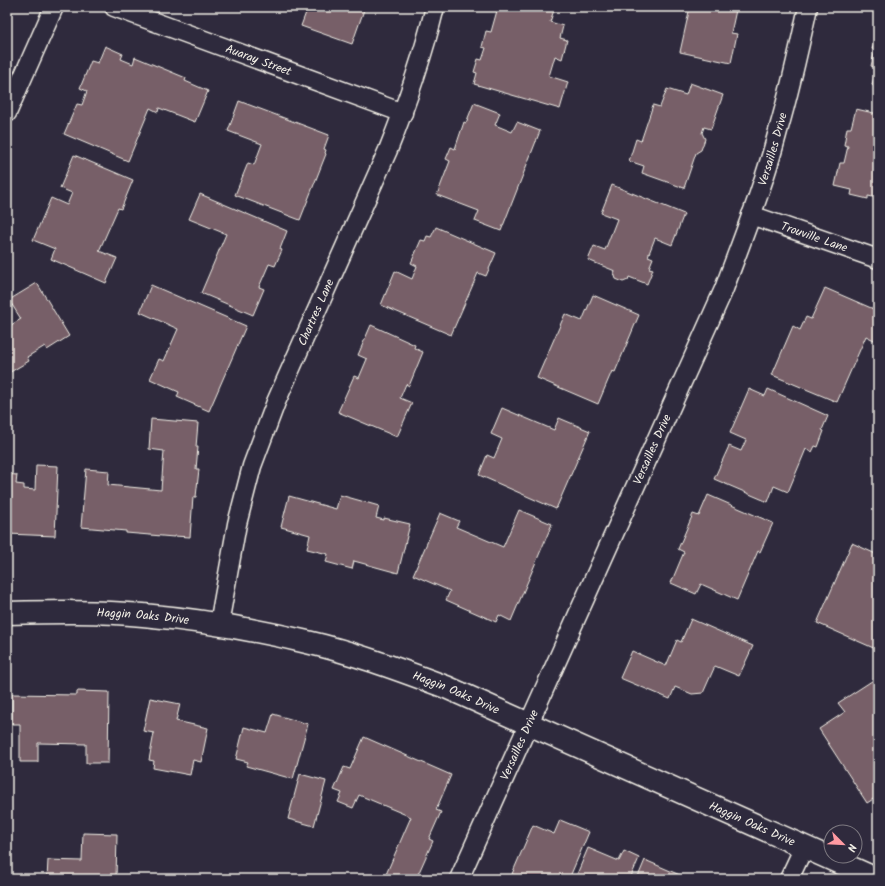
<svg xmlns="http://www.w3.org/2000/svg" width="885" height="886" font-family="Kalam,sans-serif">
  <style>
    .building { fill: #775f68; stroke: #f4f1e8 }
    .lines { fill: none; stroke-linecap: round; stroke-linejoin: round }
    .minor-casing { stroke: #f4f1e8; stroke-width: 21 }
    .tertiary-casing { stroke: #f4f1e8; stroke-width: 25 }
    .minor { stroke: #2f2a3d; stroke-width: 18 }
    .tertiary { stroke: #2f2a3d; stroke-width: 22 }
    .labels { text-anchor: middle; dominant-baseline: central; stroke-width: 3.5; stroke-linejoin: round; paint-order: stroke }
    .street-label { font-size: 12px; fill: #f4f1e8; stroke: #2f2a3d }
  </style>
  <rect width="100%" height="100%" fill="#2f2a3d"/>
  <filter id="ink" filterUnits="userSpaceOnUse"><feTurbulence type="fractalNoise" baseFrequency=".025" numOctaves="2"/><feDisplacementMap in="SourceGraphic" scale="8" xChannelSelector="R" yChannelSelector="G"/><feConvolveMatrix kernelMatrix="1 2 1 2 8 2 1 2 1" color-interpolation-filters="sRGB"/></filter>
  <g filter="url(#ink)">
    <path class="building" d="M308 7H365L352 44 301 26Z
      M498 7H555L550 22 563 26 560 38 567 40 562 59 555 56 549 76 568 82 560 109 474 84 477 73 474 72 478 59 482 60 486 48 482 47 486 31 491 32Z
      M690 7H740L739 10H736L731 33 737 34 731 63 680 52Z
      M878 34V88L872 85 876 68 871 66 875 50 872 49Z
      M105 46 123 54 121 59 133 64 135 57 186 78 185 81 208 91 195 122 159 108 158 112 150 108 128 161 64 134 77 104 82 105 87 91 80 88 91 61 98 63Z
      M690 83 723 95 711 129 704 127 702 133 705 139 701 150 696 153 684 188 642 173 644 166 629 161 636 139 641 141 653 105 660 107 667 89 686 95Z
      M239 101 329 135 324 149 326 150 325 153 326 154 300 220 235 195 248 163 254 165 262 144 228 131Z
      M474 103 500 113 495 125 512 132 517 122 540 131 501 231 475 221 479 211 437 195 450 161 446 159 451 147 455 149 464 122 466 123Z
      M856 109 878 114V198L868 196V199L851 195 852 190 835 186 840 163H844L848 146 844 145 847 128H851Z
      M74 155 133 180 121 209 118 208 99 251 117 258 106 283 51 259 55 249 33 240 51 198 67 205 72 193 60 188Z
      M612 185 684 214 672 245 655 238 648 256 653 258 649 268 653 269 647 284 629 277 628 280 623 282 616 279 614 273 615 271 588 260 594 246 605 250 617 219 601 213Z
      M200 194 287 231 280 249 282 250 275 266 269 264 259 287 264 289 253 315 201 293 226 234 189 219Z
      M436 227 496 253 486 276 478 273 451 335 381 305 395 271 412 279 417 266 411 263 421 240 425 241 427 236 431 237Z
      M37 283 69 336 47 350 45 346 27 357 29 361 7 374V319L11 325 21 319 9 300Z
      M151 285 246 326 209 411 177 397 179 392 150 379 159 359 164 361 178 329 140 312Z
      M825 288 878 311V337L876 341 866 336 837 402 772 375 793 326 800 330 806 317 811 319Z
      M593 295 639 315 615 372 612 371 598 404 537 378 565 314 582 321Z
      M371 325 415 345 414 348 423 352 409 386 406 384 400 398 412 403 397 437 338 412 354 376 359 378 367 359 358 355Z
      M749 389 765 396 768 389 828 416 822 430 824 431 818 447 815 446 812 452 806 449 788 492 774 486 768 502 714 479 729 446 741 451 746 440 730 433Z
      M502 408 554 430 559 418 590 431 556 509 479 475 487 455 494 458 502 439 491 434Z
      M151 419 198 423 196 447H198L196 469H199L196 497H193L190 537 174 536V537L126 533V531L81 527 86 469 109 471 108 485 161 490 164 451 149 449Z
      M36 465 58 466 55 536 7 534V474L17 475 16 484 24 485V489L35 490Z
      M340 495 379 506 376 518 384 520V518L410 524 398 573 354 561 352 569 326 562 328 554 307 549 310 535 281 527 289 496 336 509Z
      M708 495 773 523 760 552 758 551 737 600 701 584 696 594 671 583 684 552 678 549 693 514 699 516Z
      M519 510 552 524 511 621 499 615 496 622 446 600 450 591 413 575 440 513 459 521 456 527 503 547Z
      M852 543 878 555V650L817 623Z
      M691 619 753 646 739 676 715 666 703 693 692 694 675 687 670 699 620 678 632 651 666 666 677 640 681 642Z
      M878 677V796L867 803 819 729 845 712 838 703Z
      M77 691 109 692 108 763H86V744L38 743V762H20V724H12V694L77 695Z
      M150 698 180 704 176 721 208 728 201 762 193 760 190 775 153 768 154 761 149 760 154 733 143 731Z
      M273 714 308 724 293 779 246 766 248 762 236 759 244 727 267 733Z
      M364 737 451 775 436 810 441 812 429 839 433 841 416 879H384L411 817 359 795 353 808 338 802 342 793 334 790 344 767 350 769Z
      M300 774 326 781 314 826 288 819Z
      M560 820 589 832 569 879H522L512 874 533 825 554 834Z
      M83 833 117 834 116 879H47L48 860 82 861Z
      M588 848 619 861 624 851 639 858 630 879H575Z
      M645 860 689 879H637Z"/>
    <g class="lines">
      <g class="minor-casing">
        <g id="minor">
          <path id="s1" d="M114 7 403 113"/>
          <path d="M7 113 54 7"/>
          <path id="s2" d="M751 215 878 259"/>
          <path id="s3" d="M219 624 237 524 252 466 276 402 388 150C407 103 423 56 435 7"/>
          <path id="s4" d="M459 879 724 289C743 237 764 185 778 131 790 90 799 49 808 7"/>
          <path d="M789 879 804 847"/>
        </g>
      </g>
      <g class="tertiary-casing">
        <g id="tertiary">
          <path id="s5" d="M7 613C52 612 98 611 143 615 198 620 253 629 307 642 355 653 400 670 446 687L876 879"/>
        </g>
      </g>
      <use href="#minor" class="minor"/>
      <use href="#tertiary" class="tertiary"/>
    </g>
  </g>
  <g class="labels">
    <g class="street-label">
      <text stroke="none"><textPath href="#s1" startOffset="154">Auaray Street</textPath></text>
      <text stroke="none"><textPath href="#s4" startOffset="795">Versailles Drive</textPath></text>
      <text stroke="none"><textPath href="#s2" startOffset="67">Trouville Lane</textPath></text>
      <text stroke="none"><textPath href="#s3" startOffset="328">Chartres Lane</textPath></text>
      <text stroke="none"><textPath href="#s4" startOffset="471">Versailles Drive</textPath></text>
      <text stroke="none"><textPath href="#s5" startOffset="136">Haggin Oaks Drive</textPath></text>
      <text stroke="none"><textPath href="#s5" startOffset="460">Haggin Oaks Drive</textPath></text>
      <text stroke="none"><textPath href="#s4" startOffset="147">Versailles Drive</textPath></text>
      <text stroke="none"><textPath href="#s5" startOffset="784">Haggin Oaks Drive</textPath></text>
    </g>
  </g>
  <rect width="885" height="886" fill="none" stroke="#2f2a3d" stroke-width="24"/>
  <rect x="12" y="12" width="861" height="862" fill="none" stroke="#f4f1e8" stroke-width="1.5" filter="url(#ink)"/>
  <g transform="translate(843 844) rotate(114)"><circle r="19" fill="#2f2a3d" stroke="#7e7a81"/>
  <path d="M0-3L7 15L0 10L-7 15Z" fill="#ff9aa2"/>
  <text y="-6" font-size="11" font-weight="bold" text-anchor="middle" fill="#f4f1e8">N</text>
  </g>
</svg>
